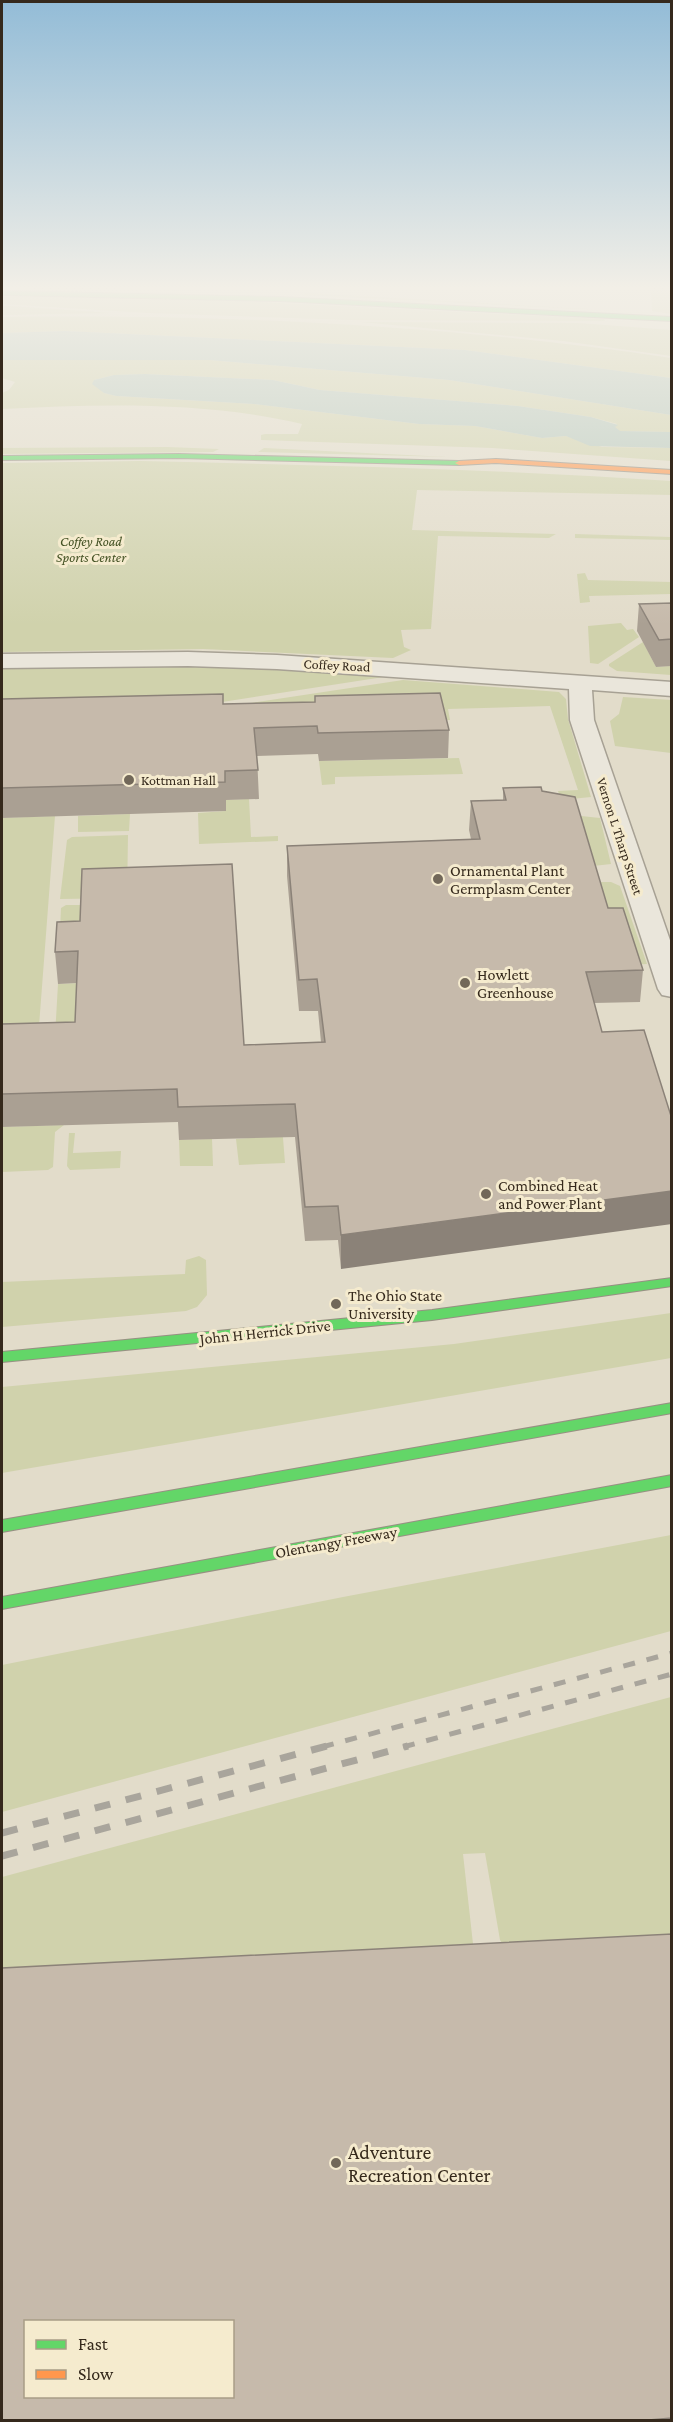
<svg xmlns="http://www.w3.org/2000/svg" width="673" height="2422" font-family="'Crimson Pro',serif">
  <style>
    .green { fill: #d0d2ac }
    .water { fill: #b5c8bd }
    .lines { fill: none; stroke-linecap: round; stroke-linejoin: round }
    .street-casing { stroke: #a7a194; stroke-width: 3 }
    .fast-casing { stroke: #979083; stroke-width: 2 }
    .slow-casing { stroke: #979083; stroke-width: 2 }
    .street { fill: #eae6db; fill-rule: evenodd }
    .fast { fill: #63d668; fill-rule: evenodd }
    .slow { fill: #ff974d; fill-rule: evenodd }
    .rail-far1 { stroke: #a9a59c; stroke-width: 5; stroke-dasharray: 12 12; stroke-linecap: butt }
    .rail { stroke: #a9a59c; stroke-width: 7; stroke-dasharray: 16 16; stroke-linecap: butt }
    .wall { fill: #aaa093 }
    .shaded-wall { fill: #8b8278 }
    .building { fill: #c6baab; stroke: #8b8278; stroke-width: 1.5; fill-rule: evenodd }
    .poi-dot { fill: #726859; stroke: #f5ebce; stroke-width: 2 }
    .labels { text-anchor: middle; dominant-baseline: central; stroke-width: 6; stroke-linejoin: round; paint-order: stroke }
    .far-park-label { font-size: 14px; font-style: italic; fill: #435123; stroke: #f5ebce }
    .far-street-label { font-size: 14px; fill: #35291c; stroke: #f5ebce }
    .far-poi-label { font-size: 14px; fill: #35291c; stroke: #f5ebce; text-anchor: start }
    .poi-label { font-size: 16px; fill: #35291c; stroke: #f5ebce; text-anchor: start }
    .street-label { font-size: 16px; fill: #35291c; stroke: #f5ebce }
    .near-poi-label { font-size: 20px; fill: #35291c; stroke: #f5ebce; text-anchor: start }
  </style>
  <rect width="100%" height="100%" fill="#e2dcca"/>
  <path class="green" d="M2 286 268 292 2 288Z
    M648 286H671V314L652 311 651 292Z
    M305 293 623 311 304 295Z
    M2 297 175 298 604 319 605 321 349 320 148 313 2 304Z
    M2 306H11L112 313 2 315Z
    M2 317C226 314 449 325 671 358V378L465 350 65 331 2 333Z
    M361 322 578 323 671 330V356L563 341Z
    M2 360H209L449 380 671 415V432L619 431 614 427 617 424 591 417 518 406 320 390 273 380 145 374 114 375 94 380 104 393 116 396 254 404 419 424 475 426 542 438 566 436 602 447 671 448V461L492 448 261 440V435L265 434H298L302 424C204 401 101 404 2 409V393L9 390 15 382 2 378Z
    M167 447 219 449 213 452 2 454V448Z
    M264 448 448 457 258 452Z
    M140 461C318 465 494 469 671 481L672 495 417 490 412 530 556 534 549 538 438 536 431 629 401 630 404 647 411 650 393 658 203 649 2 652V463Z
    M575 534 671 537V540L575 538Z
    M585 573 588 580 671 582V594L589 596 590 602 580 603 577 574Z
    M621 623 627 630 633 629 639 637 598 664 590 663 588 626Z
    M643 642 656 667 671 666V675L617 671 609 666V664Z
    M191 665 281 668 390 676 138 715 2 714V668Z
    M403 680 559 692 566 699 568 719 591 797 561 800 558 791 578 790 550 706 448 709 450 720 315 724 217 708Z
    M623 697 671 700V753L615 746 610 721 619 714Z
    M459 758 463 774 335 777V784L322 785 319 761Z
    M249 799 251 837 278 836V841L199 844 198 813 226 811 225 800Z
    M130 814 129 831 78 832V816Z
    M562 814 600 818 611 864 584 867Z
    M55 816 39 1026 2 1027V818Z
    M128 835 127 898 60 899 67 840 72 837Z
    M589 882H611L620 886 647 964 628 965Z
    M66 905H85L82 952 59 953 61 908Z
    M81 983 79 1034 55 1036 58 984Z
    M279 1088 285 1163 239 1165 236 1139 249 1138Z
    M64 1125 55 1132 53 1167 48 1170 2 1172V1127Z
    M69 1133H75L73 1153 121 1151 120 1168 70 1170 67 1166Z
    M212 1139 213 1166H180L179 1140Z
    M199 1256 206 1260 207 1295 197 1307 186 1311 2 1327V1282L185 1274 186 1260Z
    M671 1313V1358L2 1473V1387L454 1344Z
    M671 1535V1631L2 1812V1665L343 1597Z
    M671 1697V1964L510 1955 500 1940 485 1853 463 1854 477 1980 2 2005V1877Z"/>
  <path class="water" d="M65 331 465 350 671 378V415L449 380 209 360H2V333Z
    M145 374 273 380 320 390 518 406 591 417 618 425 615 427 620 431 671 432V448L590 446 566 436 542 438 475 426 419 424 254 404 116 396 104 393 92 384 94 380 114 375Z"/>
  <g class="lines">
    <g class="street-casing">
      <path id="street" d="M188 652 277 655 672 682V696L592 690 594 720 672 946V997L662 995 658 989 570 720 569 689 277 669 188 666 2 668V654Z"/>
    </g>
    <g class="fast-casing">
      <path id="fast" d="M2 291 280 297 672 317V321L280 301 2 295Z
        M179 454 459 461 463 463 459 465 179 458 2 460V456Z
        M672 1278V1286L432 1320 2 1362V1352L432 1310Z
        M672 1403V1413L2 1532V1520Z
        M672 1475V1486L2 1609V1597Z"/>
    </g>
    <g class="slow-casing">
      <path id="slow" d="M496 459 672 470V474L496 463 459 465 455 463 459 461Z"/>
    </g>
    <use href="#street" class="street"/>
    <use href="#fast" class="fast"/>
    <use href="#slow" class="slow"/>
    <path class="rail-far1" d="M322 1747 672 1653
      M403 1747 672 1674"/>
    <path class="rail" d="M2 1833 327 1746
      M2 1856 408 1746"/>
  </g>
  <path class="wall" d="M672 603V666L656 667 637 631 639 604Z
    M315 696 449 730 448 758 319 761 318 754 257 756 259 799 226 800V811L2 818V699L223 704 315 702Z
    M503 788 542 791 643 970 640 1002 594 1003 341 1269 338 1240 305 1241 295 1137 179 1140 178 1122 2 1127V1024L75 1022 77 983 58 984 55 952 57 922 244 1045 321 1042 318 1011H299L287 876V846L471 839 469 830 471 801 503 800Z
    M672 1934V2421H2Z"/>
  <path class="shaded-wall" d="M672 1191V1224L341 1269V1235Z"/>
  <path class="building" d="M672 603V639L659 640 639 604Z
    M440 693 449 730 318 733 317 726 254 728 258 770 225 771V782L2 788V699L223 694V704L315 702V696Z
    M541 787 542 791 575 797 608 908H623L643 970 586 972 602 1032 644 1030 672 1119V1191L341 1235 338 1206 305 1207 295 1104 178 1107 177 1089 2 1094V1024L75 1022 78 951 55 952 57 922 80 921 82 869 232 864 244 1045 325 1042 317 979 299 980 287 846 480 839 471 801 506 800 503 788Z
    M672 1934V2418L637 2421H2V1968ZM26 2322H232V2397H26Z"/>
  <linearGradient id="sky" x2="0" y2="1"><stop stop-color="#93bcd7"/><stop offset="0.46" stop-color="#f2efe7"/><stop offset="1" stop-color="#f2efe7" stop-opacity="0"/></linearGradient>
  <rect width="673" height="625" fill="url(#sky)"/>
  <g class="poi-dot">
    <circle cx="129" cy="780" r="6"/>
    <circle cx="438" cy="879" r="6"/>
    <circle cx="465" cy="983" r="6"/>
    <circle cx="486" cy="1194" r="6"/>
    <circle cx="336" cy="1304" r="6"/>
    <circle cx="336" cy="2163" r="6"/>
  </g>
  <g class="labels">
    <g class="far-park-label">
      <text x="91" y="541">Coffey Road<tspan x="91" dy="16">Sports Center</tspan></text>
    </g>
    <g class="far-street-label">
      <text transform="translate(337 665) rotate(3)">Coffey Road</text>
      <text transform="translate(620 836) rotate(72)">Vernon L Tharp Street</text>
    </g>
    <g class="far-poi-label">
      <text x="141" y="780">Kottman Hall</text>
    </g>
    <g class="poi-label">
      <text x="450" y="870">Ornamental Plant<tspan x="450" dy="18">Germplasm Center</tspan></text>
      <text x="477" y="974">Howlett<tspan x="477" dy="18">Greenhouse</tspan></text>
      <text x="498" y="1185">Combined Heat<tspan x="498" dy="18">and Power Plant</tspan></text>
      <text x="348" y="1295">The Ohio State<tspan x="348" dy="18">University</tspan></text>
    </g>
    <g class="street-label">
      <text transform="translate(265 1332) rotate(-6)">John H Herrick Drive</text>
      <text transform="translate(336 1542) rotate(-10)">Olentangy Freeway</text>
    </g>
    <g class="near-poi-label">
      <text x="348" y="2152">Adventure<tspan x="348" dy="23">Recreation Center</tspan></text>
    </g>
  </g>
  <rect width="673" height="2422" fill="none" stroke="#35291c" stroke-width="6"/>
  <rect x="24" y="2320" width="210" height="78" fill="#f5ebce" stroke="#a89d87" stroke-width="1.5"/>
  <rect x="36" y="2340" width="30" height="9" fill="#63d668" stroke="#a89d87" stroke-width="1.5"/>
  <text x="78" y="2350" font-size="18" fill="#35291c">Fast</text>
  <rect x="36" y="2370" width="30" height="9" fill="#ff974d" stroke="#a89d87" stroke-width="1.5"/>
  <text x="78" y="2380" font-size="18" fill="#35291c">Slow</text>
</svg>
